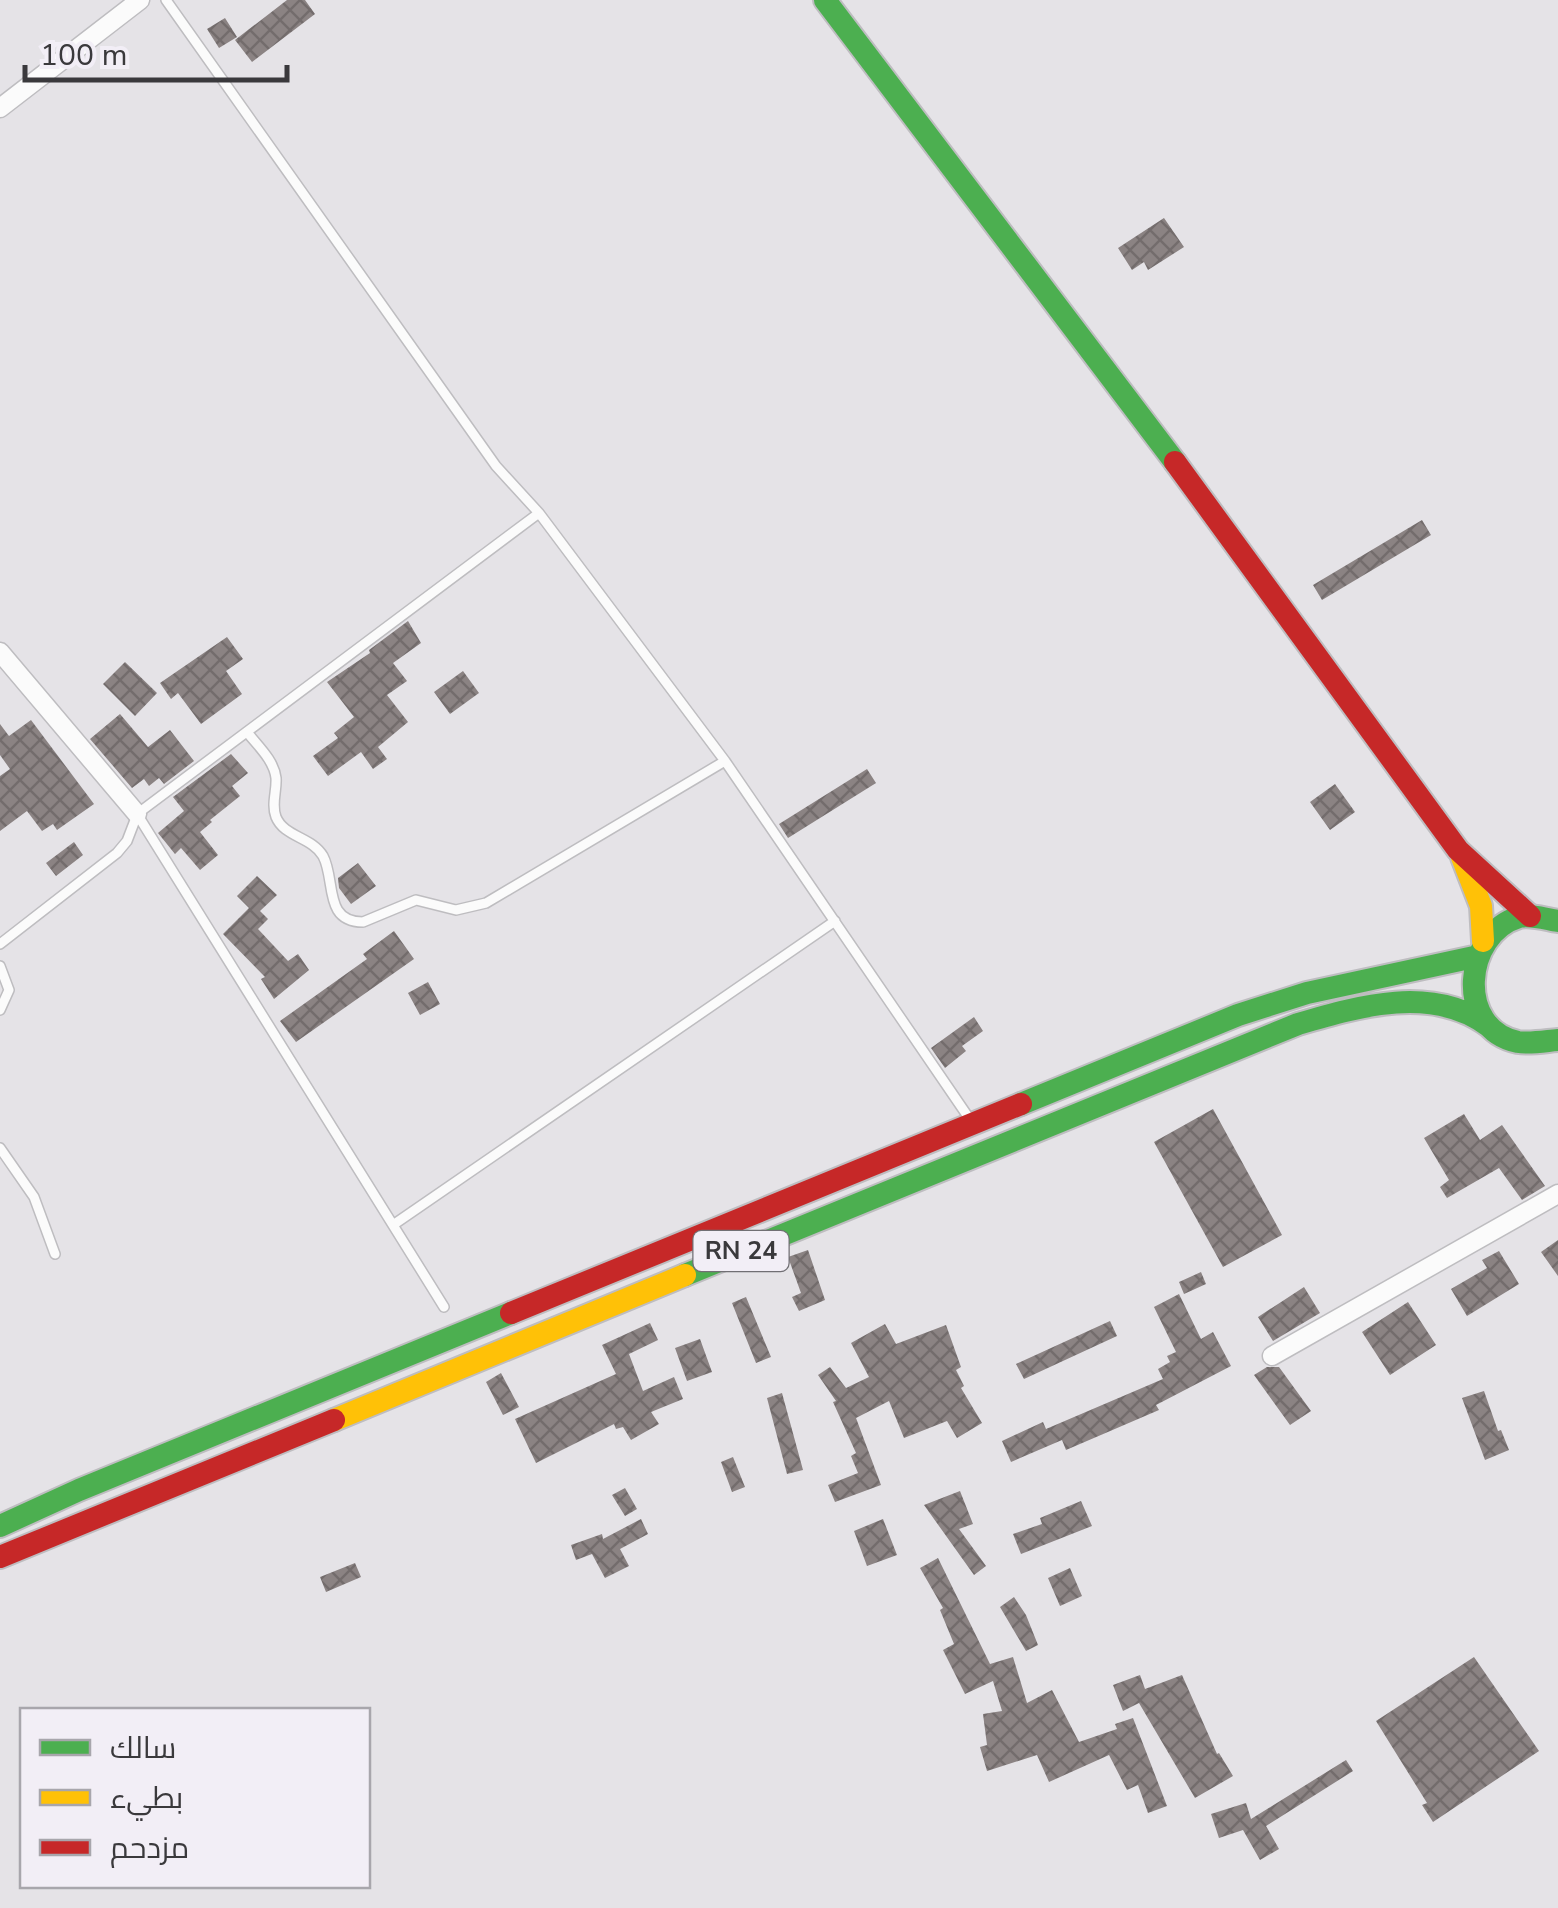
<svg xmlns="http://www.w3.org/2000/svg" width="1558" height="1908" font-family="'Nunito Sans',Cairo,sans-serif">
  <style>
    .building { fill: url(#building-cross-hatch) }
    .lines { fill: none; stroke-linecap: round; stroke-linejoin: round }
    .lane-casing { stroke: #bebdc0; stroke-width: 12 }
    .street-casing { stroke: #bebdc0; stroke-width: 21 }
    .fast-casing { stroke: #bebdc0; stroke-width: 26 }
    .slow-casing { stroke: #bebdc0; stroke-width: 26 }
    .jam-casing { stroke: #bebdc0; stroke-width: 26 }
    .lane { stroke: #fbfbfb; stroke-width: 9 }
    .street { stroke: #fbfbfb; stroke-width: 18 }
    .fast { stroke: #4caf50; stroke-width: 22 }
    .slow { stroke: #ffc107; stroke-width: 22 }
    .jam { stroke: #c62828; stroke-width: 22 }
    .labels { text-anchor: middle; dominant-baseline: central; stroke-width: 10; stroke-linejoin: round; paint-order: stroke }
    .shield { fill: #f2eef6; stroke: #716f74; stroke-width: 2.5 }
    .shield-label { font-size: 25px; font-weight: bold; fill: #3a393c }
  </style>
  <defs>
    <pattern id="building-cross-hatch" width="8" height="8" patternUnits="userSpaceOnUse" patternTransform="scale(2.5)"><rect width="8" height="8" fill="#8b8383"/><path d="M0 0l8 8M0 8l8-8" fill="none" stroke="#736c6c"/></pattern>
  </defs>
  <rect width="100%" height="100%" fill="#e5e3e7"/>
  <path class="building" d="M287 0H305L315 14 252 62 235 40Z
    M225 18 237 37 219 48 207 29Z
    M1164 218 1184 247 1148 270 1144 262 1132 270 1118 248Z
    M1422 520 1431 535 1322 600 1313 585Z
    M408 621 421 643 393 663 407 681 387 695 408 722 378 747 387 759 373 769 361 752 328 776 313 756 338 738 334 733 354 717 327 682 370 653 369 650Z
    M227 637 243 659 226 671 242 694 201 724 178 693 171 699 160 683Z
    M125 662 157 693 135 716 103 684Z
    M463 671 479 693 450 714 434 692Z
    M120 714 148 747 170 730 194 761 164 784 159 778 149 786 144 779 132 788 90 739Z
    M31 720 94 804 57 830 53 824 42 831 27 811 0 831V776L10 769 0 755V724L9 736Z
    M231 754 248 773 232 786 240 796 210 820 212 822 200 832 218 855 200 870 181 848 175 854 158 833 184 811 173 797Z
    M867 769 876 783 788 838 779 824Z
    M1335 784 1355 812 1330 830 1310 802Z
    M74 842 83 855 56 876 46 863Z
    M358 863 376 886 351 904 339 888 338 878Z
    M257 876 277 895 260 911 268 919 258 929 288 961 298 954 309 970 274 999 261 979 265 977 223 934 249 908 237 896Z
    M394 931 414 959 296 1042 280 1021 367 959 363 954Z
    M428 982 440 1004 420 1015 408 993Z
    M974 1017 983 1031 962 1046 966 1051 945 1068 931 1048Z
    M1213 1109 1282 1235 1223 1267 1154 1142Z
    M1464 1114 1480 1140 1502 1125 1545 1186 1522 1200 1499 1168 1447 1198 1440 1187 1449 1180 1424 1138Z
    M1558 1240V1276L1541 1252Z
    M808 1250 825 1300 799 1311 792 1297 801 1293 788 1257Z
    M1499 1251 1519 1284 1467 1316 1451 1289 1487 1268 1482 1260Z
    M1201 1272 1206 1284 1184 1294 1179 1282Z
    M1304 1287 1320 1313 1273 1341 1258 1317Z
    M1179 1294 1201 1339 1213 1332 1231 1366 1156 1405 1159 1410 1066 1450 1062 1440 1011 1462 1002 1441 1043 1422 1046 1429 1163 1379 1158 1369 1170 1362 1167 1356 1176 1352 1154 1307Z
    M746 1297 771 1357 756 1363 732 1303Z
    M1408 1302 1436 1345 1390 1375 1362 1332Z
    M1110 1321 1117 1336 1024 1379 1016 1364Z
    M650 1323 658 1340 629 1354 643 1391 674 1377 683 1399 651 1412 659 1424 631 1440 623 1427 616 1429 614 1424 536 1463 515 1419 616 1374 602 1345Z
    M885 1324 896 1344 946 1325 961 1367 956 1370 964 1386 961 1388 982 1423 957 1438 947 1421 904 1438 889 1401 856 1418 881 1485 835 1502 828 1485 858 1473 851 1456 856 1453 833 1402 836 1401 818 1375 830 1367 846 1388 869 1377 851 1343Z
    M700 1339 712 1372 687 1381 675 1348Z
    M1267 1367H1279L1311 1411 1290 1425 1254 1375Z
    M501 1373 519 1407 503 1415 486 1382Z
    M1484 1391 1498 1431 1501 1430 1509 1450 1485 1460 1462 1398Z
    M782 1393 803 1470 787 1474 767 1398Z
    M733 1457 745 1487 732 1492 721 1462Z
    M625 1488 637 1509 625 1516 612 1495Z
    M960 1491 973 1524 959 1529 986 1566 974 1575 924 1505Z
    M1081 1501 1092 1526 1021 1554 1013 1534 1042 1524 1040 1518Z
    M641 1519 648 1534 620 1549 629 1566 605 1578 592 1554 576 1560 571 1545 602 1534 603 1539Z
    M883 1519 897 1555 867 1566 854 1531Z
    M938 1558 990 1664 1013 1657 1027 1703 1052 1690 1079 1742 1117 1729 1115 1724 1133 1718 1167 1806 1148 1813 1138 1785 1127 1790 1109 1755 1049 1782 1037 1755 987 1771 980 1747 987 1745 983 1714 1002 1711 993 1681 965 1694 943 1650 954 1644 940 1610 943 1608 920 1568Z
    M355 1563 361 1577 326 1592 320 1577Z
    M1070 1568 1082 1596 1060 1606 1048 1578Z
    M1014 1597 1026 1615 1038 1645 1026 1651 1000 1607Z
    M1474 1657 1539 1751 1433 1822 1422 1805 1427 1803 1376 1721Z
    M1140 1675 1145 1689 1182 1675 1217 1754 1219 1753 1233 1776 1195 1798 1139 1703 1123 1711 1113 1685Z
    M1346 1760 1353 1771 1266 1826 1279 1849 1260 1860 1243 1830 1219 1838 1211 1814 1246 1803 1251 1819Z"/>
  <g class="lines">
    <g class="lane-casing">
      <path id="lane" d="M166 0 496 466 539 513 137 814 444 1307
        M539 513 725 761 971 1121
        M247 732C257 745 274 760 276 778 277 791 271 804 276 817 284 837 312 837 323 856 336 880 323 922 363 922L416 900 456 910 486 903 725 761
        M0 944 117 853 127 841 137 815
        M0 966 9 990 0 1010
        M0 1148 34 1197 55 1254
        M393 1225 835 921"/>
    </g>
    <g class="street-casing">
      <path id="street" d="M0 108 140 0
        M0 652 137 814
        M1272 1356 1558 1194"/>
    </g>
    <g class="fast-casing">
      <path id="fast" d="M825 0 1175 462
        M1558 921C1546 919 1530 914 1519 917 1463 934 1455 1029 1518 1042 1530 1044 1546 1041 1558 1040
        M1021 1104 1238 1015 1307 993 1474 957
        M685 1275 1298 1024C1359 1006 1434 984 1490 1027
        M0 1526 79 1490 511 1313"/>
    </g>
    <g class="slow-casing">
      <path id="slow" d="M1462 857 1481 906 1483 941
        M334 1420 685 1275"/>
    </g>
    <g class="jam-casing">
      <path id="jam" d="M1175 462 1458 850 1530 916
        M511 1313 1021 1104
        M0 1557 334 1420"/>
    </g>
    <use href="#lane" class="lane"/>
    <use href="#street" class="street"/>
    <use href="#fast" class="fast"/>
    <use href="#slow" class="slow"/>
    <use href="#jam" class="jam"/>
  </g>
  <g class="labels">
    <rect class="shield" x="693.5" y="1231" width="95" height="40" rx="8"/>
    <g class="shield-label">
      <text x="741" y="1251">RN 24</text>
    </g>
  </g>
  <rect x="20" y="1708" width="350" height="180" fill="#f2eef6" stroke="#a8a6ac" stroke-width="2.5"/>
  <rect x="40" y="1740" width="50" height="15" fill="#4caf50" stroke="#a8a6ac" stroke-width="2.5"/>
  <text x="110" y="1758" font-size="30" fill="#3a393c">سالك</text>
  <rect x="40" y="1790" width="50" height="15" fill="#ffc107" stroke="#a8a6ac" stroke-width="2.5"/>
  <text x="110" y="1808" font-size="30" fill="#3a393c">بطيء</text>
  <rect x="40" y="1840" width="50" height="15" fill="#c62828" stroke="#a8a6ac" stroke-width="2.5"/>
  <text x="110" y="1858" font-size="30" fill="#3a393c">مزدحم</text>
  <path d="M25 65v15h262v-15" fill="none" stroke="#3a393c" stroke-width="5"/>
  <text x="40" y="65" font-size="30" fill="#3a393c" stroke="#f2eef6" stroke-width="8" paint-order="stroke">100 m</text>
</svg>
